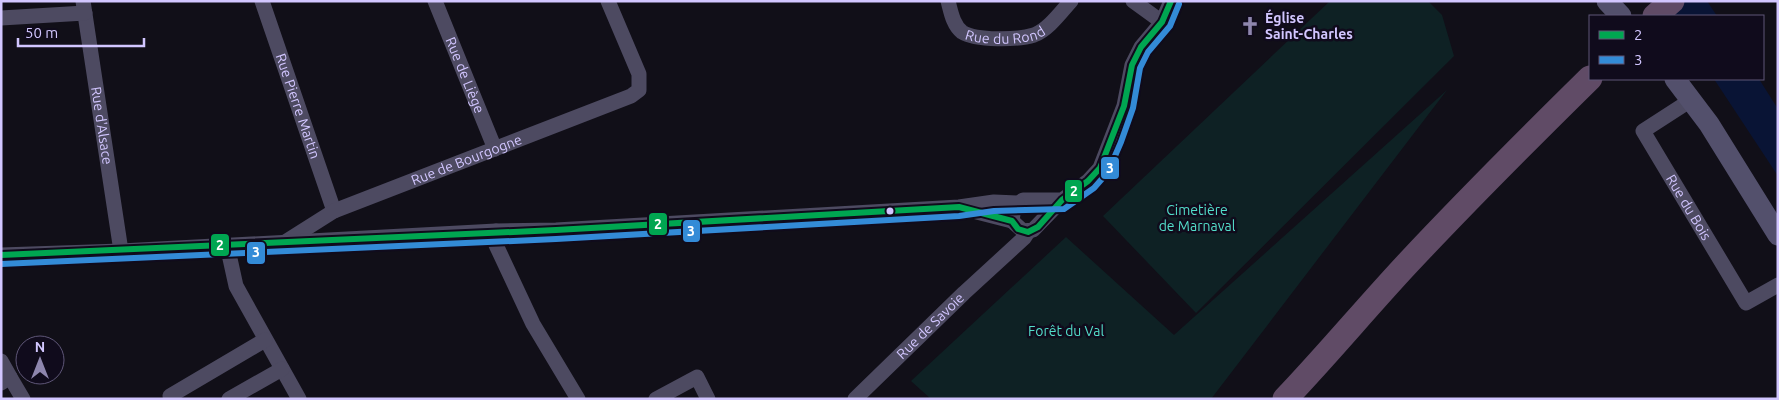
<svg xmlns="http://www.w3.org/2000/svg" width="1779" height="400" font-family="Ubuntu,sans-serif">
  <style>
    .green { fill: #0e2124 }
    .water { fill: #091435 }
    .lines { fill: none; stroke-linecap: round; stroke-linejoin: round }
    .minor { stroke: #4d4a61; stroke-width: 15 }
    .secondary { stroke: #53506c; stroke-width: 21 }
    .trunk { stroke: #604b66; stroke-width: 25 }
    .bus-1-casing { stroke: #100b1c; stroke-width: 10 }
    .bus-2-casing { stroke: #100b1c; stroke-width: 10 }
    .bus-1 { stroke: #00a651; stroke-width: 6 }
    .bus-2 { stroke: #338bd7; stroke-width: 6 }
    .bus-dot { fill: #d2c6ff; stroke: #100b1c; stroke-width: 2 }
    .labels { text-anchor: middle; dominant-baseline: central; stroke-width: 5; stroke-linejoin: round; paint-order: stroke }
    .poi-label { font-size: 14px; font-weight: bold; fill: #d2c6ff; stroke: #100b1c; text-anchor: start }
    .street-label { font-size: 14px; fill: #d2c6ff; stroke: #100b1c }
    .park-label { font-size: 14px; fill: #53deca; stroke: #100b1c }
    .line-badge { stroke: #100b1c; stroke-width: 2 }
    .badge-label { font-size: 14px; text-anchor: middle; font-weight: bold; fill: #fff }
  </style>
  <rect width="100%" height="100%" fill="#110f18"/>
  <path class="green" d="M1330 1H1428L1442 15 1454 56 1196 313 1103 216Z
    M1447 90 1211 399H931L911 381 1066 237 1174 335Z"/>
  <path class="water" d="M1661 1H1707L1717 16H1671Z
    M1714 79H1759L1778 109V176Z"/>
  <g class="lines">
    <g class="minor">
      <path id="s1" d="M83 1 121 251"/>
      <path id="s2" d="M262 1 334 211"/>
      <path id="s3" d="M435 1 495 149"/>
      <path id="s4" d="M948 1C951 12 953 25 962 32 976 41 1018 40 1034 35 1048 30 1061 12 1071 1"/>
      <path d="M1133 1 1162 22"/>
      <path d="M1 18 85 13"/>
      <path id="s5" d="M1691 100 1643 131 1746 303 1778 285"/>
      <path d="M1062 200H1023L1014 207 1012 221 1023 231 1033 230 1062 200 1088 181 1100 168 1124 106 1132 65 1141 47 1162 22 1171 1"/>
      <path d="M965 209 1012 221"/>
      <path d="M496 231V245L533 324 578 399"/>
      <path id="s6" d="M285 242 334 211 631 96 639 90V74L608 1"/>
      <path d="M227 245 236 286 299 399"/>
      <path d="M1 255 121 251 496 231 556 230 959 207 994 202 1017 203"/>
      <path d="M1 361 10 377 1 383"/>
      <path d="M10 377 23 399"/>
      <path d="M172 399 170 396 265 340"/>
      <path d="M229 399 282 369"/>
      <path d="M656 399 697 377 708 399"/>
      <path id="s7" d="M855 399 964 293 1024 238 1028 232"/>
    </g>
    <path class="secondary" d="M1607 1 1621 16
      M1675 79 1709 124 1778 235"/>
    <path class="trunk" d="M1655 16 1672 1
      M1285 399C1327 355 1366 308 1407 264 1467 200 1528 139 1590 78"/>
    <g class="bus-1-casing">
      <path id="bus-1" d="M1 255 556 230 959 207 1012 221 1018 229 1028 232 1038 227 1062 200 1088 181 1100 168 1124 106 1132 65 1141 47 1162 22 1171 1"/>
    </g>
    <g class="bus-2-casing">
      <path id="bus-2" d="M1 264 556 239 959 216 994 211 1064 209 1094 188 1108 172 1121 142 1133 108 1140 68 1148 52 1170 26 1179 4"/>
    </g>
    <use href="#bus-1" class="bus-1"/>
    <use href="#bus-2" class="bus-2"/>
  </g>
  <defs>
    <g id="church-bare" transform="scale(1.5)"><path d="M-1.2-6h2.4v3.5h3.3v2.4h-3.3V6h-2.4V-.1h-3.3v-2.4h3.3Z" fill="#8e86ae" stroke="#100b1c" stroke-width="2.5" paint-order="stroke"/></g>
  </defs>
  <g fill-rule="evenodd">
    <use href="#church-bare" x="1250" y="26"/>
  </g>
  <circle class="bus-dot" cx="890" cy="211" r="4.5"/>
  <g class="labels">
    <g class="poi-label">
      <text x="1265" y="18">Église<tspan x="1265" dy="16">Saint-Charles</tspan></text>
    </g>
    <g class="street-label">
      <text stroke="none"><textPath href="#s4" startOffset="79">Rue du Rond</textPath></text>
      <text stroke="none"><textPath href="#s3" startOffset="80">Rue de Liège</textPath></text>
      <text stroke="none"><textPath href="#s2" startOffset="111">Rue Pierre Martin</textPath></text>
      <text stroke="none"><textPath href="#s1" startOffset="126">Rue d'Alsace</textPath></text>
      <text stroke="none"><textPath href="#s6" startOffset="200">Rue de Bourgogne</textPath></text>
      <text stroke="none"><textPath href="#s5" startOffset="146">Rue du Bois</textPath></text>
      <text stroke="none"><textPath href="#s7" startOffset="105">Rue de Savoie</textPath></text>
    </g>
    <g class="park-label">
      <text x="1197" y="210">Cimetière<tspan x="1197" dy="16">de Marnaval</tspan></text>
      <text x="1066" y="331">Forêt du Val</text>
    </g>
  </g>
  <g class="line-badge">
    <rect x="1100" y="156" width="20" height="24" rx="5" fill="#338bd7"/>
    <rect x="1064" y="179" width="19" height="24" rx="5" fill="#00a651"/>
    <rect x="648" y="212" width="20" height="24" rx="5" fill="#00a651"/>
    <rect x="682" y="219" width="19" height="24" rx="5" fill="#338bd7"/>
    <rect x="210" y="233" width="20" height="24" rx="5" fill="#00a651"/>
    <rect x="246" y="241" width="20" height="24" rx="5" fill="#338bd7"/>
  </g>
  <g class="badge-label">
    <text x="1110" y="173">3</text>
    <text x="1074" y="196">2</text>
    <text x="658" y="229">2</text>
    <text x="691" y="236">3</text>
    <text x="220" y="250">2</text>
    <text x="256" y="257">3</text>
  </g>
  <rect width="1779" height="400" fill="none" stroke="#d2c6ff" stroke-width="5"/>
  <rect x="1589" y="15" width="175" height="65" fill="#100b1c" stroke="#5e5677"/>
  <rect x="1599" y="31" width="25" height="8" fill="#00a651" stroke="#5e5677"/>
  <text x="1634" y="40" font-size="15" fill="#d2c6ff">2</text>
  <rect x="1599" y="56" width="25" height="8" fill="#338bd7" stroke="#5e5677"/>
  <text x="1634" y="65" font-size="15" fill="#d2c6ff">3</text>
  <g transform="translate(40 360)"><circle r="24" fill="#100b1c" stroke="#5e5677"/>
  <path d="M0-4L9 19L0 12L-9 19Z" fill="#8e86ae"/>
  <text y="-8" font-size="14" font-weight="bold" text-anchor="middle" fill="#d2c6ff">N</text>
  </g>
  <path d="M18 38v8h126v-8" fill="none" stroke="#d2c6ff" stroke-width="2.5"/>
  <text x="25" y="38" font-size="15" fill="#d2c6ff" stroke="#100b1c" stroke-width="4" paint-order="stroke">50 m</text>
</svg>
